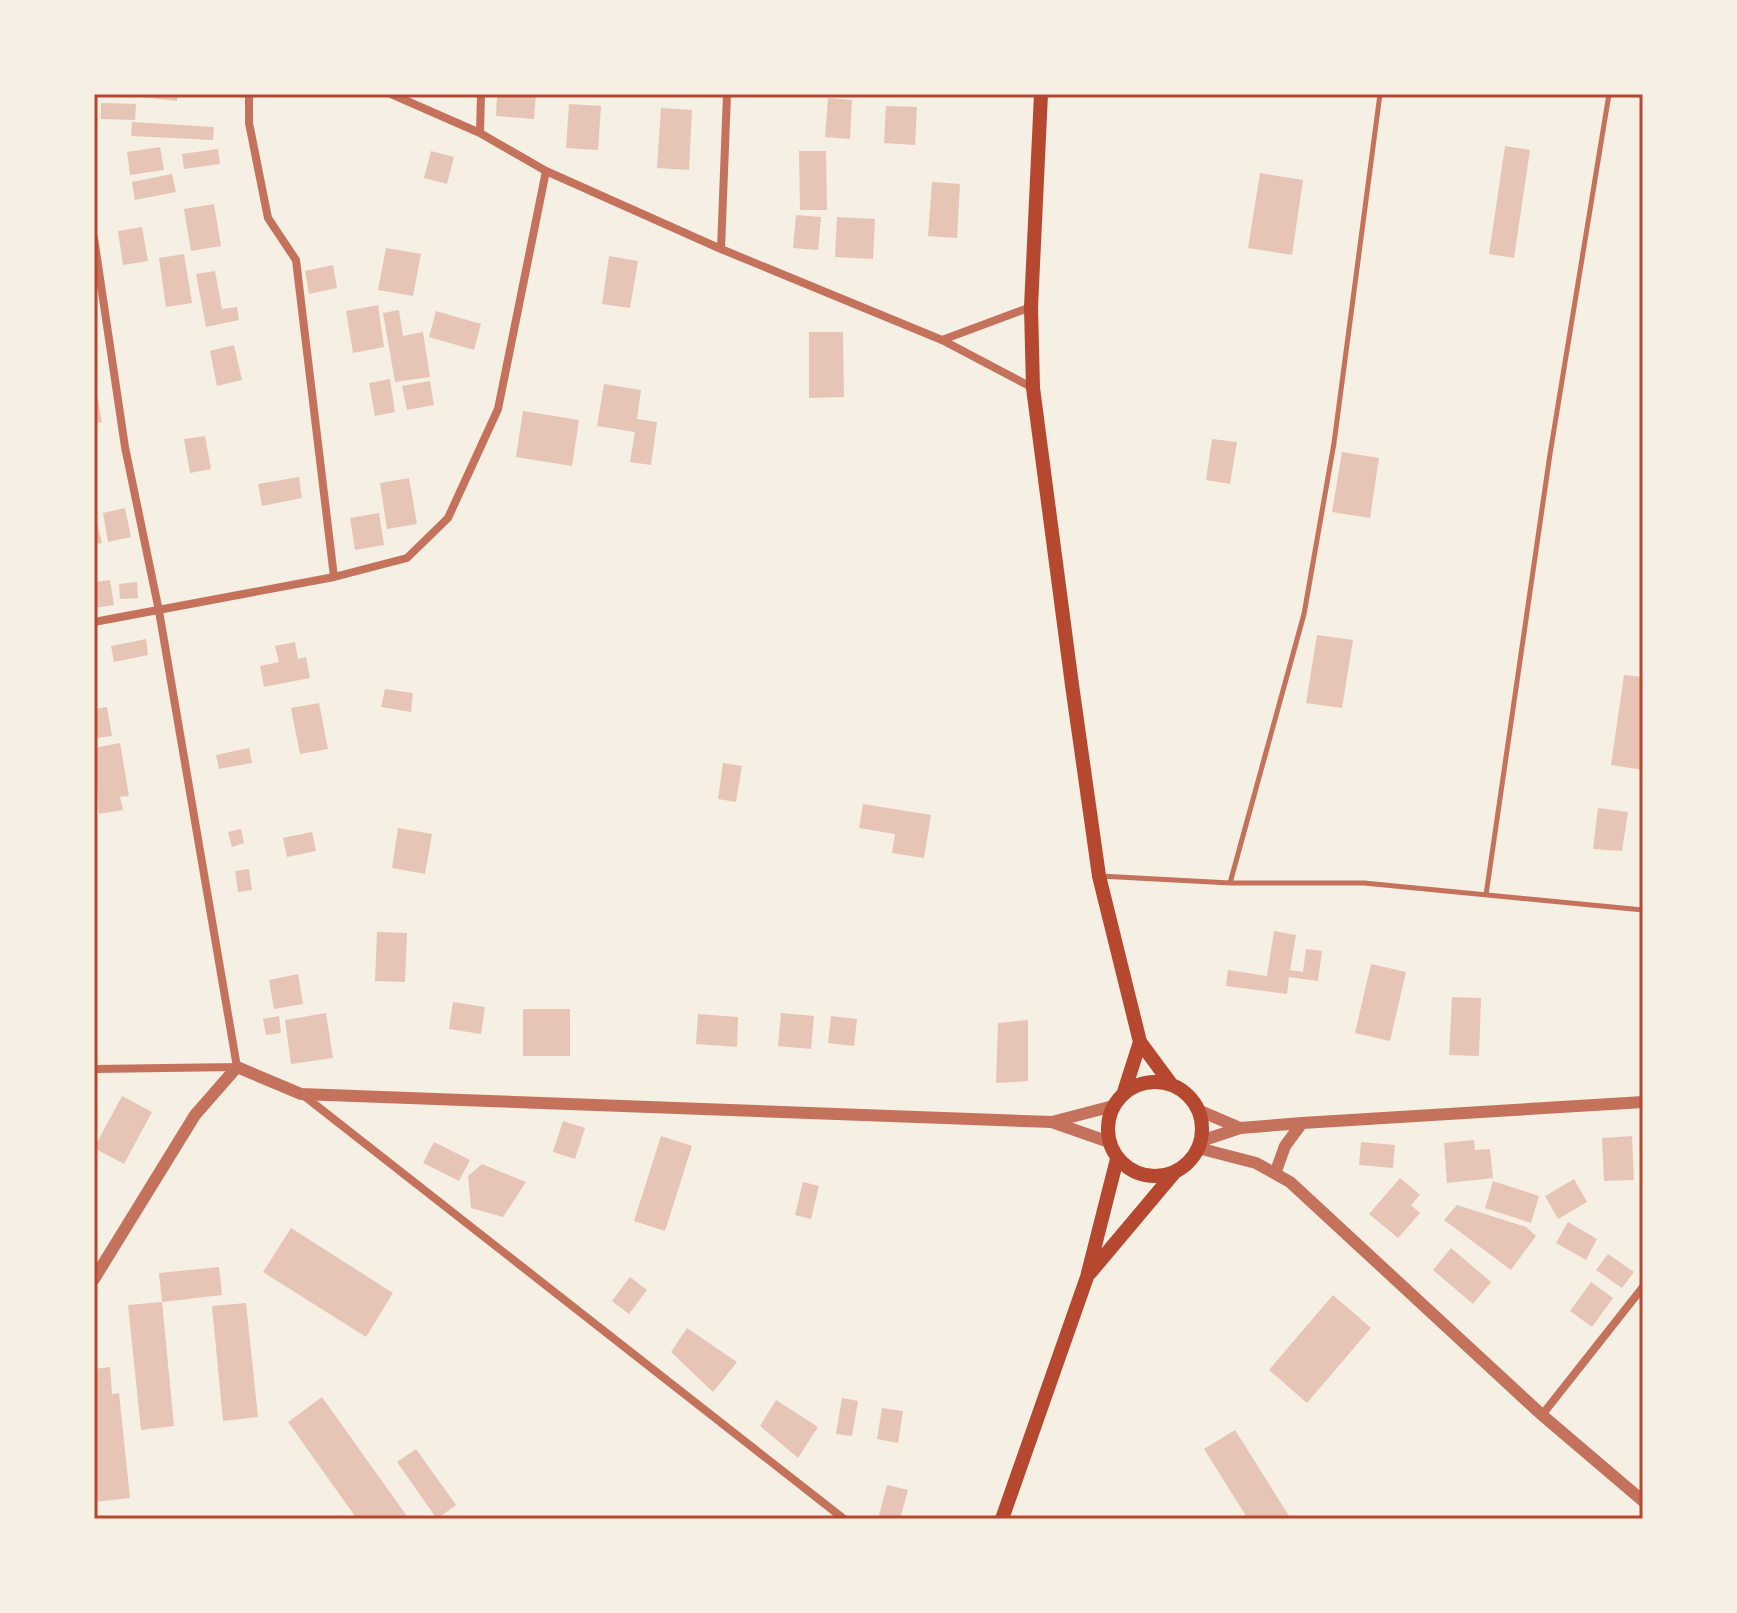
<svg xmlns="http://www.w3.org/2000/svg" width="1737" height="1613" font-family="Literata,serif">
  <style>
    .building { fill: #e6c5b7 }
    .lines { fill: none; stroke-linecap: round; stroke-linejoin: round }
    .service { stroke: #c5725c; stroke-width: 5 }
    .minor { stroke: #c5725c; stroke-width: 8 }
    .tertiary { stroke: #c5725c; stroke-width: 12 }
    .secondary { stroke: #b5482f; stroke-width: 14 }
    .neatline { fill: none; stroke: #b5482f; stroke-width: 3 }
  </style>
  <rect width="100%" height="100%" fill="#f6efe4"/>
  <path class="building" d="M144 94H177V101L143 97Z
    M497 94H536L534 119 496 116Z
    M828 98 852 100 850 139 825 137Z
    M101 103 136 104 135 120 101 119Z
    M569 104 601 106 598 150 566 148Z
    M886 106 917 107 915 145 884 143Z
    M661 108 692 110 689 170 657 168Z
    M132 122 214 127 213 140 131 136Z
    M1505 146 1530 150 1514 258 1489 254Z
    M160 147 164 170 130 175 127 152Z
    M218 149 220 164 184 169 182 154Z
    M431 151 454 157 447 184 424 178Z
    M799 151H826L827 210H800Z
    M1260 173 1303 180 1292 255 1248 248Z
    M172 174 176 192 135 200 132 182Z
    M932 182 960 184 957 238 928 236Z
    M214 204 221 246 191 251 184 209Z
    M796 215 821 217 818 250 793 248Z
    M837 217 875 219 873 259 835 257Z
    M142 227 148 261 123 265 118 231Z
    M386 248 421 254 413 296 378 290Z
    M184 254 192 303 166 307 159 258Z
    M609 256 638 261 630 308 602 304Z
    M333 265 337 288 309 294 305 271Z
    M215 271 222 309 237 307 239 320 206 327 196 274Z
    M378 305 384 347 353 353 346 311Z
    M399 310 403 336 423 332 430 377 395 382 383 313Z
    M436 311 481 324 474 350 429 337Z
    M809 332H843L844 397 809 398Z
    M234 345 242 380 217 386 210 351Z
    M390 379 395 412 375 416 369 383Z
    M430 381 434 405 407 410 402 386Z
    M604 384 641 390 637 419 657 422 651 465 630 462 635 432 597 426Z
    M94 395H97L102 422 94 424Z
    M523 411 579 420 572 466 516 457Z
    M205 436 211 469 190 473 184 439Z
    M1212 439 1237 442 1230 484 1206 480Z
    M1342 452 1379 458 1370 518 1332 512Z
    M299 477 302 498 262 506 258 484Z
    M409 478 417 524 387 529 380 483Z
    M125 508 131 537 108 542 103 513Z
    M95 513 102 543 94 545V514Z
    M379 513 384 545 355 550 350 518Z
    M110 580 114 605 94 608V582Z
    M137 582 138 598 120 599 119 584Z
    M1317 635 1353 640 1342 708 1306 703Z
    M146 639 148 655 114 662 111 646Z
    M295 642 298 659 306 657 310 678 264 687 260 666 279 662 275 646Z
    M1624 675 1643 677V770L1611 765Z
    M385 689 413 693 411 712 381 707Z
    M319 703 328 749 300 754 291 708Z
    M107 707 112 736 96 738 94 709Z
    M120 743 129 796 120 797 123 810 99 814 94 748Z
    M249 748 252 763 219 769 216 755Z
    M723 763 742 766 736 802 718 799Z
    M863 804 931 815 924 858 892 853 895 834 859 828Z
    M1598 808 1628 812 1622 851 1593 849Z
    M398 828 432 834 425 874 392 868Z
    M241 829 244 843 232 847 228 832Z
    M312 832 316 851 287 857 283 838Z
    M249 869 252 890 238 892 235 871Z
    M1274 931 1296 935 1290 970 1303 972 1306 949 1322 951 1318 981 1289 977 1287 994 1226 986 1228 970 1267 976Z
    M377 932 407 933 405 982 375 981Z
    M1371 964 1406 972 1390 1041 1355 1033Z
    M298 974 303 1004 274 1009 269 980Z
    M1452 997 1481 998 1479 1056 1449 1055Z
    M453 1002 485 1007 481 1034 449 1029Z
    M523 1009H570V1056H523Z
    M326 1013 333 1058 291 1064 285 1020Z
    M781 1013 814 1016 811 1049 778 1046Z
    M698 1014 738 1017 737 1047 696 1044Z
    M279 1016 281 1033 266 1035 263 1019Z
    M831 1016 857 1019 854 1046 828 1043Z
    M1028 1020V1081L996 1083 998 1023Z
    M122 1096 152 1112 124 1164 94 1148Z
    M563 1121 585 1128 575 1159 553 1152Z
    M661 1136 692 1146 665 1231 634 1221Z
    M1632 1136 1634 1180 1604 1181 1602 1138Z
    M1474 1140 1475 1150 1490 1149 1493 1178 1447 1183 1444 1143Z
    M434 1142 470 1160 459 1181 423 1163Z
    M1361 1142 1395 1145 1393 1168 1359 1165Z
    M482 1164 526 1182 503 1217 471 1208 468 1176Z
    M1400 1178 1420 1195 1411 1205 1420 1213 1398 1238 1369 1214Z
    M1574 1179 1587 1202 1558 1219 1545 1196Z
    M1493 1181 1539 1196 1531 1223 1485 1208Z
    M803 1182 819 1186 811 1219 795 1215Z
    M1457 1205 1526 1227 1536 1236 1511 1270 1444 1220Z
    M1568 1222 1597 1239 1586 1260 1556 1243Z
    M291 1228 393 1293 366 1337 263 1272Z
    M1451 1248 1491 1282 1473 1304 1433 1270Z
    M1608 1254 1634 1272 1622 1288 1596 1270Z
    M219 1267 222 1295 162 1302 159 1273Z
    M630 1277 647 1290 629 1314 612 1301Z
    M1591 1282 1613 1298 1592 1327 1570 1311Z
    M1333 1295 1371 1328 1307 1403 1269 1370Z
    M162 1302 174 1426 141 1430 128 1305Z
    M246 1303 258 1417 223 1421 212 1306Z
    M687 1328 737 1362 713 1392 671 1352Z
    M110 1367 112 1394 119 1393 130 1498 94 1502V1369Z
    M322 1397 409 1519H357L288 1422Z
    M842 1398 858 1401 852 1436 836 1434Z
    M776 1400 818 1427 798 1458 760 1426Z
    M882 1408 903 1411 898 1443 877 1439Z
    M1235 1430 1291 1519H1248L1204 1449Z
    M416 1449 456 1505 437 1519 397 1462Z
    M887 1485 908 1490 900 1519H878Z"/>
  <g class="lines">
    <path class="service" d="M1100 876 1230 883H1364L1643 910
      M1230 883 1304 614 1334 443 1380 94
      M1486 895 1550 454 1609 94"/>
    <path class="minor" d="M249 94V123L268 218 296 260 334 577
      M391 94 480 133 546 171 721 249
      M727 94 721 249 942 340 1033 388
      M480 133 481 94
      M94 238 125 447 159 611 237 1067 94 1069
      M942 340 1031 307
      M94 622 334 577 407 558 448 518 498 409 546 171
      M303 1095 844 1519
      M1542 1415 1643 1287"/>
    <path class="tertiary" d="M1198 1110 1240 1128
      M1052 1122 1109 1142
      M1201 1141 1240 1128 1302 1123 1643 1102
      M1198 1148 1256 1163 1290 1182 1542 1415 1643 1501
      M1276 1171 1285 1146 1302 1123
      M94 1279 195 1115 237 1067 301 1094 1052 1122 1113 1106"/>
    <path class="secondary" d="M1041 94 1031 307 1033 388 1072 685 1099 876 1140 1042 1171 1084
      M1108 1129a47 47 0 1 1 94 0a47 47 0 1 1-94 0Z
      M1124 1092 1140 1042
      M1090 1273 1174 1173
      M1002 1519 1087 1277 1117 1159"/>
  </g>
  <rect width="1737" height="1613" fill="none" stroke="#f6efe4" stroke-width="192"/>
  <rect x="96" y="96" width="1545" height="1421" class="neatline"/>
</svg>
